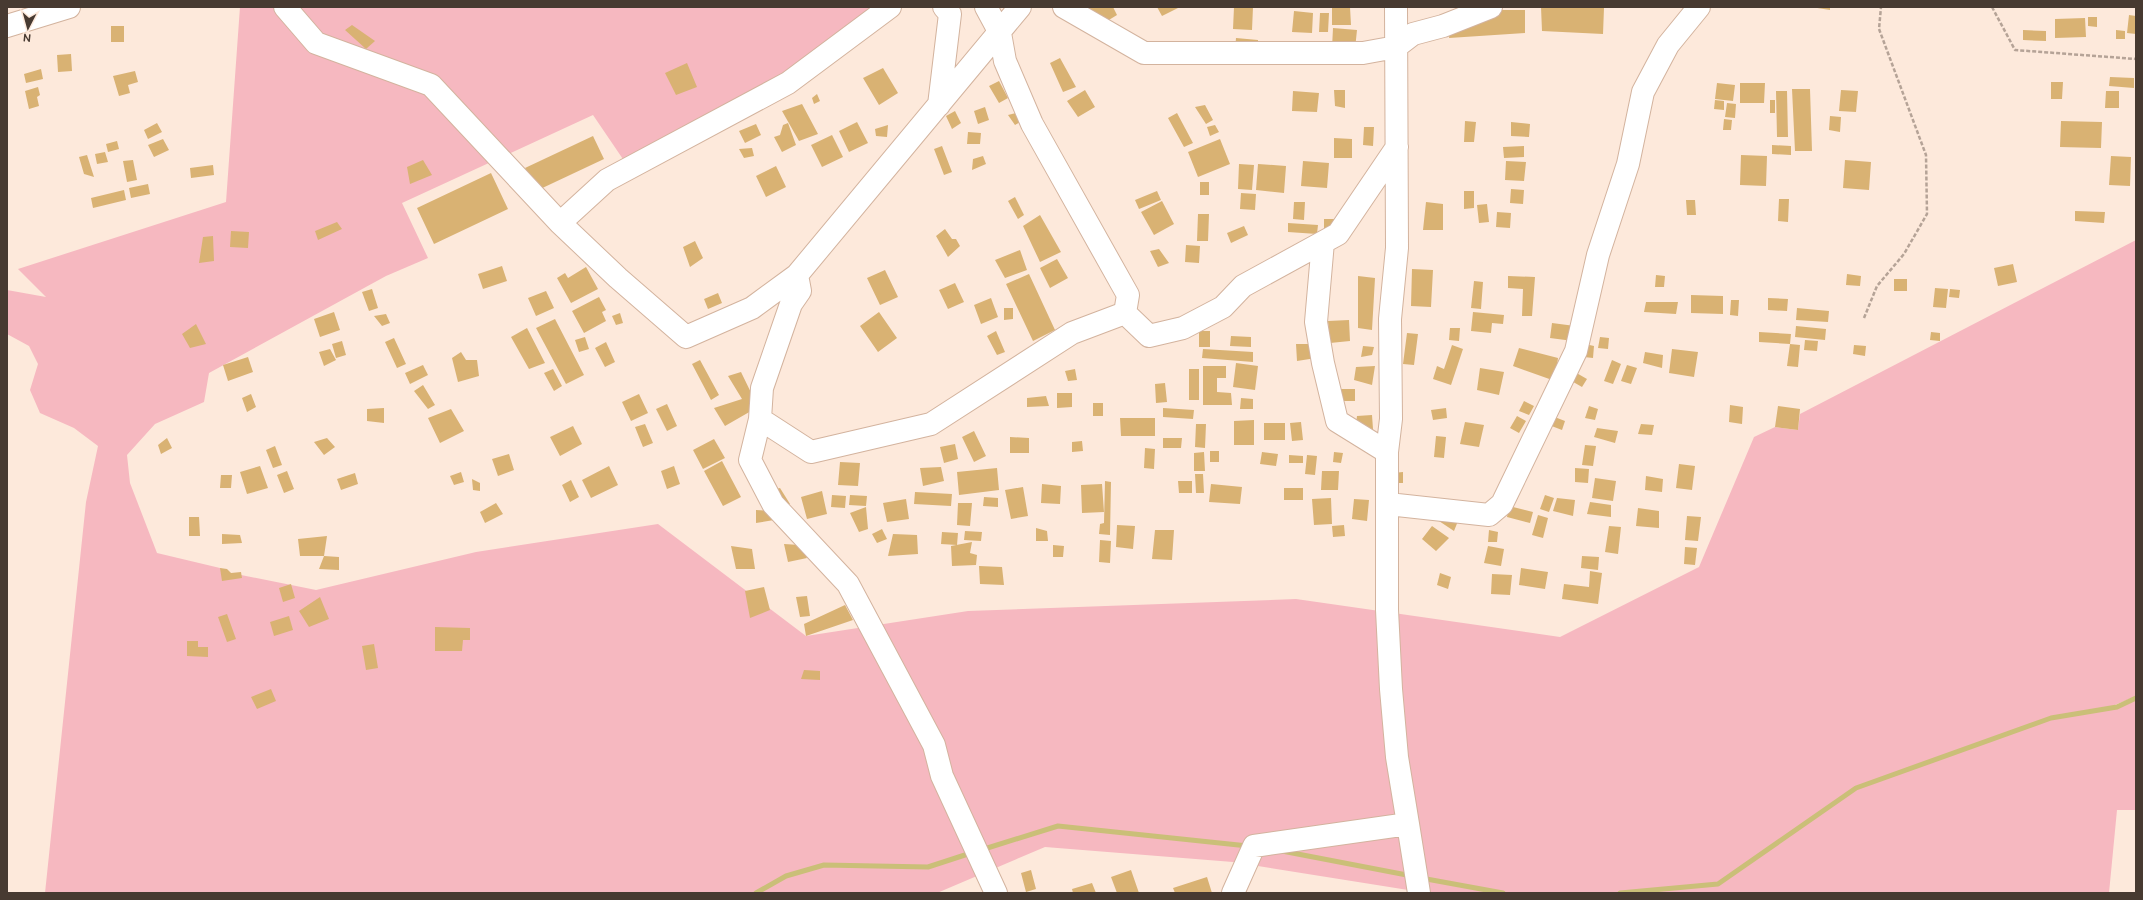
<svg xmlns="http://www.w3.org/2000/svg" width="2143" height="900" font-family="Ubuntu,sans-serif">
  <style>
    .green { fill: #f6b8c0 }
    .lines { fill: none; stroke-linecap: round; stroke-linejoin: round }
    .stream { stroke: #cabf78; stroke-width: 5 }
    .building { fill: #d9b273 }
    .minor-casing { stroke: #d3b39e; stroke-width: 24 }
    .path { stroke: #b5a397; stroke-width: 2.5; stroke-dasharray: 4 2; stroke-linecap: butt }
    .minor { stroke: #fff; stroke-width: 22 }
  </style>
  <rect width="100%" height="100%" fill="#fde9db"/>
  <path class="green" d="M240 7H890L788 83 629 168 593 115 402 203 428 258 386 276 209 373 204 402 155 424 127 455 130 483 157 553 220 568 231 573 316 590 476 552 658 524 806 636 968 611 1296 599 1560 637 1699 567 1754 437 1775 427 1798 430 1800 414 2136 240V696L2108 708 2117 707 2136 698V810H2117L2109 893H1427L1233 862 1045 847 937 893H45L86 502 98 446 74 428 40 413 30 390 38 364 29 346 7 334V290L46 297 18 269 226 202Z"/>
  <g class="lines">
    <path class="stream" d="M981 850 1058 826 1248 846
      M1282 851 1412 876
      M1421 878 1503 893
      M756 893 786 876 824 865 928 867 971 853
      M1620 893 1718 884 1856 788 2051 718 2117 707 2136 698"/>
  </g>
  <path class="building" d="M1091 7H1113L1117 15 1099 26 1089 8Z
    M1157 7H1180L1162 16Z
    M1234 7H1253L1252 30 1233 29Z
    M1332 7H1350L1351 25H1332Z
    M1541 7 1604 8 1603 34 1542 31Z
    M1811 7H1830V10Z
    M1452 10H1525V33L1449 38Z
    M1294 11 1313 13 1312 33 1292 32Z
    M1320 13H1329L1328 32H1319Z
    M2129 15 2136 16V34L2127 33Z
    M2088 17H2097V27L2088 26Z
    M2085 18 2086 37 2055 38V19Z
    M352 25 375 41 366 49 345 30Z
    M111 26H124V42H111Z
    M1333 28 1357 30 1355 49 1332 48Z
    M2023 30 2046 31V41L2023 40Z
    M2116 30 2125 31V39H2116Z
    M1236 38 1258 40V51L1235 50Z
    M71 54 72 71 58 72 57 55Z
    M1060 58 1076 87 1063 92 1050 63Z
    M687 63 697 87 676 95 665 73Z
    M883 68 898 93 879 105 863 78Z
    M41 69 43 79 26 83 24 74Z
    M135 71 138 82 128 85 130 93 119 96 113 76Z
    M2110 77 2134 78V88L2109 86Z
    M999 81 1008 98 999 103 989 86Z
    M2051 82H2063L2062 99H2051Z
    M1717 83 1735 85 1733 101 1715 99Z
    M1740 83H1765L1764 103H1740Z
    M38 87 40 95 37 97 39 106 29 109 25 91Z
    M1792 89H1810L1812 151H1795Z
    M1085 90 1095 107 1078 117 1067 101Z
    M1334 90H1345V108L1335 106Z
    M1841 90 1858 91 1856 112 1839 111Z
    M1293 91 1319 93 1317 112 1292 111Z
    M1776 91H1787L1788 137H1777Z
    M2106 91H2119V108H2105Z
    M817 94 820 101 814 104 812 98Z
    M1715 100 1724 101V110L1714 109Z
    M1770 100H1775V113H1770Z
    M1727 103 1736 104 1735 118 1725 117Z
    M802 104 818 134 799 141 782 111Z
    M1205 105 1213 120 1206 124 1195 107Z
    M985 107 989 120 978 124 974 111Z
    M955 111 961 123 952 129 946 116Z
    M1016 113 1020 122 1015 125 1008 115Z
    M1177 113 1193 143 1184 147 1168 118Z
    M1830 116 1841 117 1840 132 1829 130Z
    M1724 119 1732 120 1731 130H1723Z
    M1465 121 1476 122 1474 142H1464Z
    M2061 121 2102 122 2101 148 2060 147Z
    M857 122 868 143 849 152 839 131Z
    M1511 122 1530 124 1529 137 1511 136Z
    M157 123 162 132 148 139 144 130Z
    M788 123 796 145 782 152 774 137 780 135 783 125Z
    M756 124 761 135 745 143 739 131Z
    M888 125 887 137 876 136 875 129Z
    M1215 125 1219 132 1210 136 1207 127Z
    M1364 127H1374L1373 146 1363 145Z
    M968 132 981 133 980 144H967Z
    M832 135 843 157 822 167 811 145Z
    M593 136 604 159 536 191 525 168Z
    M1334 138 1352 139V158H1334Z
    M163 139 169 150 154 157 148 145Z
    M1220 139 1230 164 1198 177 1188 152Z
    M117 141 119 149 108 152 106 144Z
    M1772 145 1791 146V155L1772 154Z
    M942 146 952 172 944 175 934 149Z
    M1524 146V157L1504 158 1503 147Z
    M752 148 754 156 744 158 739 149Z
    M105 152 108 162 97 164 95 154Z
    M87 155 94 177 84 174 79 157Z
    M1741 155 1767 156 1766 186 1740 185Z
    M983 156 986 164 972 170 973 159Z
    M2111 156 2131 157 2130 186 2109 185Z
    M133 160 137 180 127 182 123 161Z
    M423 160 432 175 410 184 407 167Z
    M1845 160 1871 162 1869 190 1843 188Z
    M1303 161 1329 163 1327 188 1301 186Z
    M1506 161 1526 162 1524 181 1505 180Z
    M1239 164 1254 165 1252 190 1238 189Z
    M1258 164 1286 166 1284 193 1256 190Z
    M213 165 214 175 191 178 190 168Z
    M776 166 786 187 766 197 756 176Z
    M491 173 508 209 434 244 417 208Z
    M1200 182H1209V195H1200Z
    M148 184 150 194 131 198 129 188Z
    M1511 189 1524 190 1523 204 1510 203Z
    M124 190 126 200 93 208 91 198Z
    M1157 191 1161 200 1139 209 1135 200Z
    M1464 191H1474V208L1464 209Z
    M1241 193 1256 194 1255 210 1240 209Z
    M1015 197 1024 215 1018 219 1008 201Z
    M1779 199H1789L1788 222 1778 221Z
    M1686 200H1695L1696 215H1687Z
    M1162 201 1174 224 1154 235 1141 212Z
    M1294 202H1305L1304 220 1293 219Z
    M1426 202 1443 204V230H1423Z
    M1487 204 1489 222 1479 223 1477 205Z
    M2075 211 2105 212 2104 223 2075 221Z
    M1497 212 1511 213 1510 228 1496 227Z
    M1198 214H1209L1208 241H1197Z
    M1040 215 1061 252 1040 262 1023 226Z
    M1324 219H1334V234L1324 233Z
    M337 222 342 229 318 240 315 231Z
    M1288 223 1318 225 1317 234 1288 232Z
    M1244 226 1248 235 1231 243 1227 233Z
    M945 229 952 239H956L960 246 948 257 936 236Z
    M231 231 249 232 248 248 230 247Z
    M213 236 214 261 199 263 203 237Z
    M695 241 703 258 690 267 683 247Z
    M1186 245 1200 246 1199 263 1185 262Z
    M1159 249 1169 263 1158 267 1150 251Z
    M1020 250 1027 270 1005 278 995 260Z
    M1057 259 1068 278 1050 288 1040 268Z
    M2013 264 2017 282 1998 286 1994 268Z
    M502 266 507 281 483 289 478 274Z
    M586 267 598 289 571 303 557 278 565 273 568 278Z
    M1412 269 1433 270 1431 307 1411 306Z
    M885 270 898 297 880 305 867 278Z
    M1029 274 1055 330 1033 341 1006 284Z
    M1847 274 1861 276 1860 286 1846 285Z
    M1656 275 1665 276 1664 287H1655Z
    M1358 276 1375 278 1372 330 1358 328Z
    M1508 276 1535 277 1532 316H1522L1523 289 1508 288Z
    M1894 279H1907V291H1894Z
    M1474 281 1483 282 1481 309 1471 308Z
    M955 283 964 302 948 309 939 290Z
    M1935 288 1948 289 1946 308 1933 307Z
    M372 289 378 308 369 311 362 292Z
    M1950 289 1960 290 1959 298 1949 297Z
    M546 291 554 308 536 316 528 298Z
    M718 293 722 303 708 309 704 299Z
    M1691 295 1723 296V314L1691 313Z
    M599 297 606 310 602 312 606 321 584 333 572 311Z
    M991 298 998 317 981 324 974 305Z
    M1768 298 1788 299 1787 311 1768 310Z
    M1731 300H1739L1738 316 1730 315Z
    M1646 302H1678L1676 314 1644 312Z
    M1004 308H1013V319L1004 320Z
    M1797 308 1829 311 1828 322 1796 320Z
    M334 312 340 330 320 337 314 319Z
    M879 312 897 338 878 352 860 326Z
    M1473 312 1504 315 1503 324 1492 323 1491 333 1471 331Z
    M620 313 623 323 616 325 612 316Z
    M386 314 390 323 382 326 374 316Z
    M555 319 584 375 566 384 536 328Z
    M1349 320 1350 341 1330 343 1328 321Z
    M1552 323 1575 326 1573 341 1550 338Z
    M196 324 206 344 190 348 182 334Z
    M1796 326 1826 329 1825 340 1795 337Z
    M527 328 545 363 529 369 511 337Z
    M1450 328H1460L1459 341 1449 340Z
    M996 331 1005 352 997 355 987 336Z
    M1199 331H1210V347H1199Z
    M1759 332 1791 334 1790 344 1759 342Z
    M1931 332 1940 333V341L1930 340Z
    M1407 333 1418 334 1414 365 1403 364Z
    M1231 336 1251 337V347L1230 346Z
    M585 337 589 349 579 352 575 340Z
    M1600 337 1609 338 1608 349 1598 348Z
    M394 338 406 364 397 368 385 342Z
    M1805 340 1818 341 1817 351 1804 350Z
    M342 341 346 355 336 358 332 344Z
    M606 342 615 362 605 367 595 348Z
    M1296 344H1315L1316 358 1297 361Z
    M1585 344 1594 346 1593 358 1584 357Z
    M1790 344 1800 345 1798 367 1787 366Z
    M1452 345 1463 349 1451 385 1433 379 1437 366 1444 369Z
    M1854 345 1866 346 1865 356 1853 354Z
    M1363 346 1374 347 1372 355 1361 357Z
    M1519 348 1558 358 1555 381 1513 366Z
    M330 349 336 360 324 366 319 352Z
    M1203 349 1253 352V362L1202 358Z
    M1672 349 1698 352 1694 377 1669 373Z
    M461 352 466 360H477L479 376 458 382 452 358Z
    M1645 352 1663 355 1662 368 1643 363Z
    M248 357 253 372 228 381 223 365Z
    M700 360 719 395 711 400 692 364Z
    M1612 360 1621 364 1613 384 1604 381Z
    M1236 363 1258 366 1255 390 1233 387Z
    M423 365 428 375 410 384 405 373Z
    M1627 365 1637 368 1631 384 1621 381Z
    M1203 366H1226V378H1217V392L1231 393 1232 405H1203Z
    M1375 366 1372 385 1354 380 1356 367Z
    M1480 368 1504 372 1499 395 1477 390Z
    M553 369 562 386 554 391 544 373Z
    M1075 369 1077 380 1068 381 1065 371Z
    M1189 369H1199V400H1189Z
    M1573 371 1587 379 1582 387 1568 379Z
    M741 372 758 407 725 426 714 408 742 399 728 376Z
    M1165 383 1167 402 1156 403 1155 384Z
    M423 385 435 405 428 409 414 391Z
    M1338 389H1355V401H1339Z
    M1057 393H1072V407L1057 408Z
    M251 394 256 407 247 412 242 398Z
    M639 394 648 413 631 421 622 402Z
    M1046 396 1049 406 1027 407V398Z
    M1241 398 1253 399V409H1240Z
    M1524 401 1534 406 1529 415 1519 411Z
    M1093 403H1103V416H1093Z
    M667 404 677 426 667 431 656 409Z
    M1730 405 1743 407 1742 424 1729 422Z
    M1589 406 1598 409 1595 420 1585 418Z
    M1778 406 1800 409 1798 430 1775 427Z
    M384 408V423L367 421V409Z
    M1163 408 1194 410 1193 419 1163 417Z
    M1446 408 1447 418 1433 420 1431 410Z
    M451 409 464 431 440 443 428 418Z
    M1372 415 1373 429 1355 432 1357 416Z
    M1517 416 1526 421 1519 433 1510 428Z
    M1552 416 1565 421 1562 430 1549 425Z
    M1120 418H1155V436H1121Z
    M1254 420V445H1234V421Z
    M1301 422 1303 440 1292 441 1290 423Z
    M1465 422 1484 425 1479 447 1460 444Z
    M1264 423H1285V440H1264Z
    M645 424 653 443 643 447 635 427Z
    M1196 424H1206L1205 448 1195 447Z
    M1641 424 1654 425 1652 435 1638 434Z
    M573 426 582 444 560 456 550 437Z
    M1597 428 1618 431 1615 443 1594 437Z
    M974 431 986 456 974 462 962 437Z
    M1436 436 1446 437 1444 458 1434 457Z
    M1010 437 1029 438V453H1010Z
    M167 438 172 448 161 454 158 445Z
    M327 438 335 447 324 455 314 442Z
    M1163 438H1182L1181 448H1163Z
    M714 439 725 458 703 469 693 450Z
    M1082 441 1083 451 1072 452V442Z
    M955 444 958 459 944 463 940 447Z
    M1585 445 1596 446 1593 466 1582 465Z
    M275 446 282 465 273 468 266 450Z
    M1145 448 1155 449 1154 469 1144 468Z
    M1210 451H1219V462H1210Z
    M1204 452 1205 471H1194V453Z
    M1262 452 1278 454 1276 466 1260 464Z
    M1334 452 1343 453 1341 463 1333 462Z
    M509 454 514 470 498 476 492 459Z
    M1289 455 1303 456V463H1289Z
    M1307 455 1317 456 1315 475 1305 474Z
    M722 461 741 497 723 506 704 471Z
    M840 462 860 463 858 486 838 485Z
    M1679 464 1695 466 1692 490 1676 488Z
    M260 466 268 488 247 494 240 472Z
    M609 466 618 485 591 498 582 480Z
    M674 466 680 484 667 489 661 471Z
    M941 467 944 481 923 486 920 468Z
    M997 468 999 490 959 495 957 472Z
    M1575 468 1589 469 1588 483 1575 482Z
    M287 471 294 489 284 493 277 475Z
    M1322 471H1339L1338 490H1321Z
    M461 472 464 482 454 485 450 476Z
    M1403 472V483H1394L1393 473Z
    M355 473 358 484 341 490 337 479Z
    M1195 474H1203L1204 493H1196Z
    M221 475H232L231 488H220Z
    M1646 476 1663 479 1662 492 1645 490Z
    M1595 478 1616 481 1613 501 1592 498Z
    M472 479 480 483V491L473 490Z
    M571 480 579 497 570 502 562 485Z
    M1105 481 1111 482 1110 535 1099 534 1100 524 1104 523Z
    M1178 481H1192V493H1179Z
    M1042 484 1061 486 1060 504 1041 503Z
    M1102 484 1104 512 1082 513 1081 485Z
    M1211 484 1242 487 1240 504 1209 502Z
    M1023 487 1028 516 1011 519 1005 490Z
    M780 488 790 504 779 509 769 491Z
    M1284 488H1303V500H1284Z
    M822 491 827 514 807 519 801 497Z
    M915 492 952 494 951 506 914 504Z
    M832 495 846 496 845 508 831 507Z
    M850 495 867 496 866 506 849 505Z
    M1545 495 1554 498 1549 512 1540 509Z
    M984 497 998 498V507L983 506Z
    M1331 498 1332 524 1314 525 1312 499Z
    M1557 498 1575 500 1573 516 1553 511Z
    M906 499 909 519 887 522 883 503Z
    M1354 499 1369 500 1367 521 1352 519Z
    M1590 502 1611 505V517L1587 514Z
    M496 503 503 514 485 523 480 512Z
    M958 503H972L970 526 957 525Z
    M1509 506 1533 512 1530 523 1507 517Z
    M866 507 868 529 859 532 850 513Z
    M1638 508 1659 511V528L1636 526Z
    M756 510 771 511 774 520 756 523Z
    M1538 515 1548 518 1543 538 1532 535Z
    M1687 516 1701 517 1698 541 1685 540Z
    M189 517H199L200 536H189Z
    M1436 519 1458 521 1454 531Z
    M1117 525 1135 526 1133 549 1116 547Z
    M1344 525 1345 536 1333 537 1332 526Z
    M1432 526 1449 538 1436 551 1422 539Z
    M1609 526 1621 527 1618 554 1605 552Z
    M1036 528 1047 531 1048 541H1036Z
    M882 529 887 539 877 543 872 534Z
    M1155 530H1174L1172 560 1152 559Z
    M1489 530 1498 532 1497 542H1488Z
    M965 531 982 532 981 541 964 540Z
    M942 532 958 533 957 545 941 544Z
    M222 534 240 535 242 543 222 544Z
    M893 534 917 535 918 554 888 556Z
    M327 536 324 556H300L298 539Z
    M1100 540 1111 541 1110 563 1099 562Z
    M972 542 970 553 977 555 976 565 952 566 951 546Z
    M784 544 800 545 807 558 788 562Z
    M1053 545 1064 546 1063 557H1053Z
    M731 546 752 549 755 569H736Z
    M1488 546 1504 549 1501 566 1484 563Z
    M1685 547 1697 548 1695 565 1684 564Z
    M324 556 339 557V570L319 569Z
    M1582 556 1599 557 1598 570 1581 568Z
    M979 566 1002 567 1004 585 980 584Z
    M220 568 227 569 231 573 241 572 242 578 222 581Z
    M1521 568 1548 572 1545 589 1519 585Z
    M1590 571 1602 573 1598 604 1562 599 1564 584 1589 587Z
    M1440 573 1451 577 1448 589 1437 585Z
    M1492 574 1512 575 1510 595 1491 594Z
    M291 584 295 598 283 602 279 588Z
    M764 587 770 610 750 618 745 591Z
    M807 596 810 616 800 617 796 597Z
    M320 597 329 619 309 627 299 611Z
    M845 605 853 620 806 636 804 624Z
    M227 614 236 639 227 642 218 617Z
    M289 616 293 630 274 636 270 622Z
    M435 627 470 628V640H463L462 651H435Z
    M187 641H198V647H208V657L187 656Z
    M374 644 378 668 366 670 362 646Z
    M804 670 820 671V680L801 679Z
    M271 689 276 701 257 709 251 697Z
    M1031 870 1036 889 1026 892 1021 873Z
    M1131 870 1139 893H1117L1111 877Z
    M1207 877 1212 893H1175L1173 888Z
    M1092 883 1096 893H1073L1072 889Z"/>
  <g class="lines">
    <g class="minor-casing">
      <path id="minor" d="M285 7 316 43 431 85 560 223 618 278 686 337 752 308 797 275 1020 7
        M986 7 1000 33 1005 61 1032 124 1128 295 1125 313
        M1064 7 1144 53H1363L1396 47 1413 34 1443 26 1491 7
        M7 26 69 7
        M939 105 950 14 944 7
        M560 223 607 180 788 83 890 7
        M1323 242 1316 322 1323 363 1337 421 1387 452
        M797 275 800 291 791 304 762 388 760 419 750 460 773 504 848 584 934 745 942 776 996 893
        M1125 313 1149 336 1183 328 1223 307 1243 286 1338 234 1397 147
        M760 419 811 452 931 424 1072 333 1125 313
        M1388 504 1489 515 1502 504 1576 351 1598 255 1628 164 1643 92 1668 45 1699 7
        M1408 824 1419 893
        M1233 893 1254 846 1408 824 1397 757 1391 689 1387 610V452L1391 419 1390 319 1397 248 1396 7"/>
    </g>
    <path class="path" d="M1992 7 2015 50 2136 59
      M1864 318 1877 286 1904 254 1927 214 1926 155 1879 29 1881 7"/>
    <use href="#minor" class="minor"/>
  </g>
  <rect width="2143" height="900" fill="none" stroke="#473a31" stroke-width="16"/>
  <g transform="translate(28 28) rotate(186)" stroke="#fde9db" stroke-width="3" paint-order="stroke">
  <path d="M0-3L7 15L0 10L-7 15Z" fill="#473a31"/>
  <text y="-6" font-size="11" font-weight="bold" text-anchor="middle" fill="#473a31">N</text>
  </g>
</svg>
